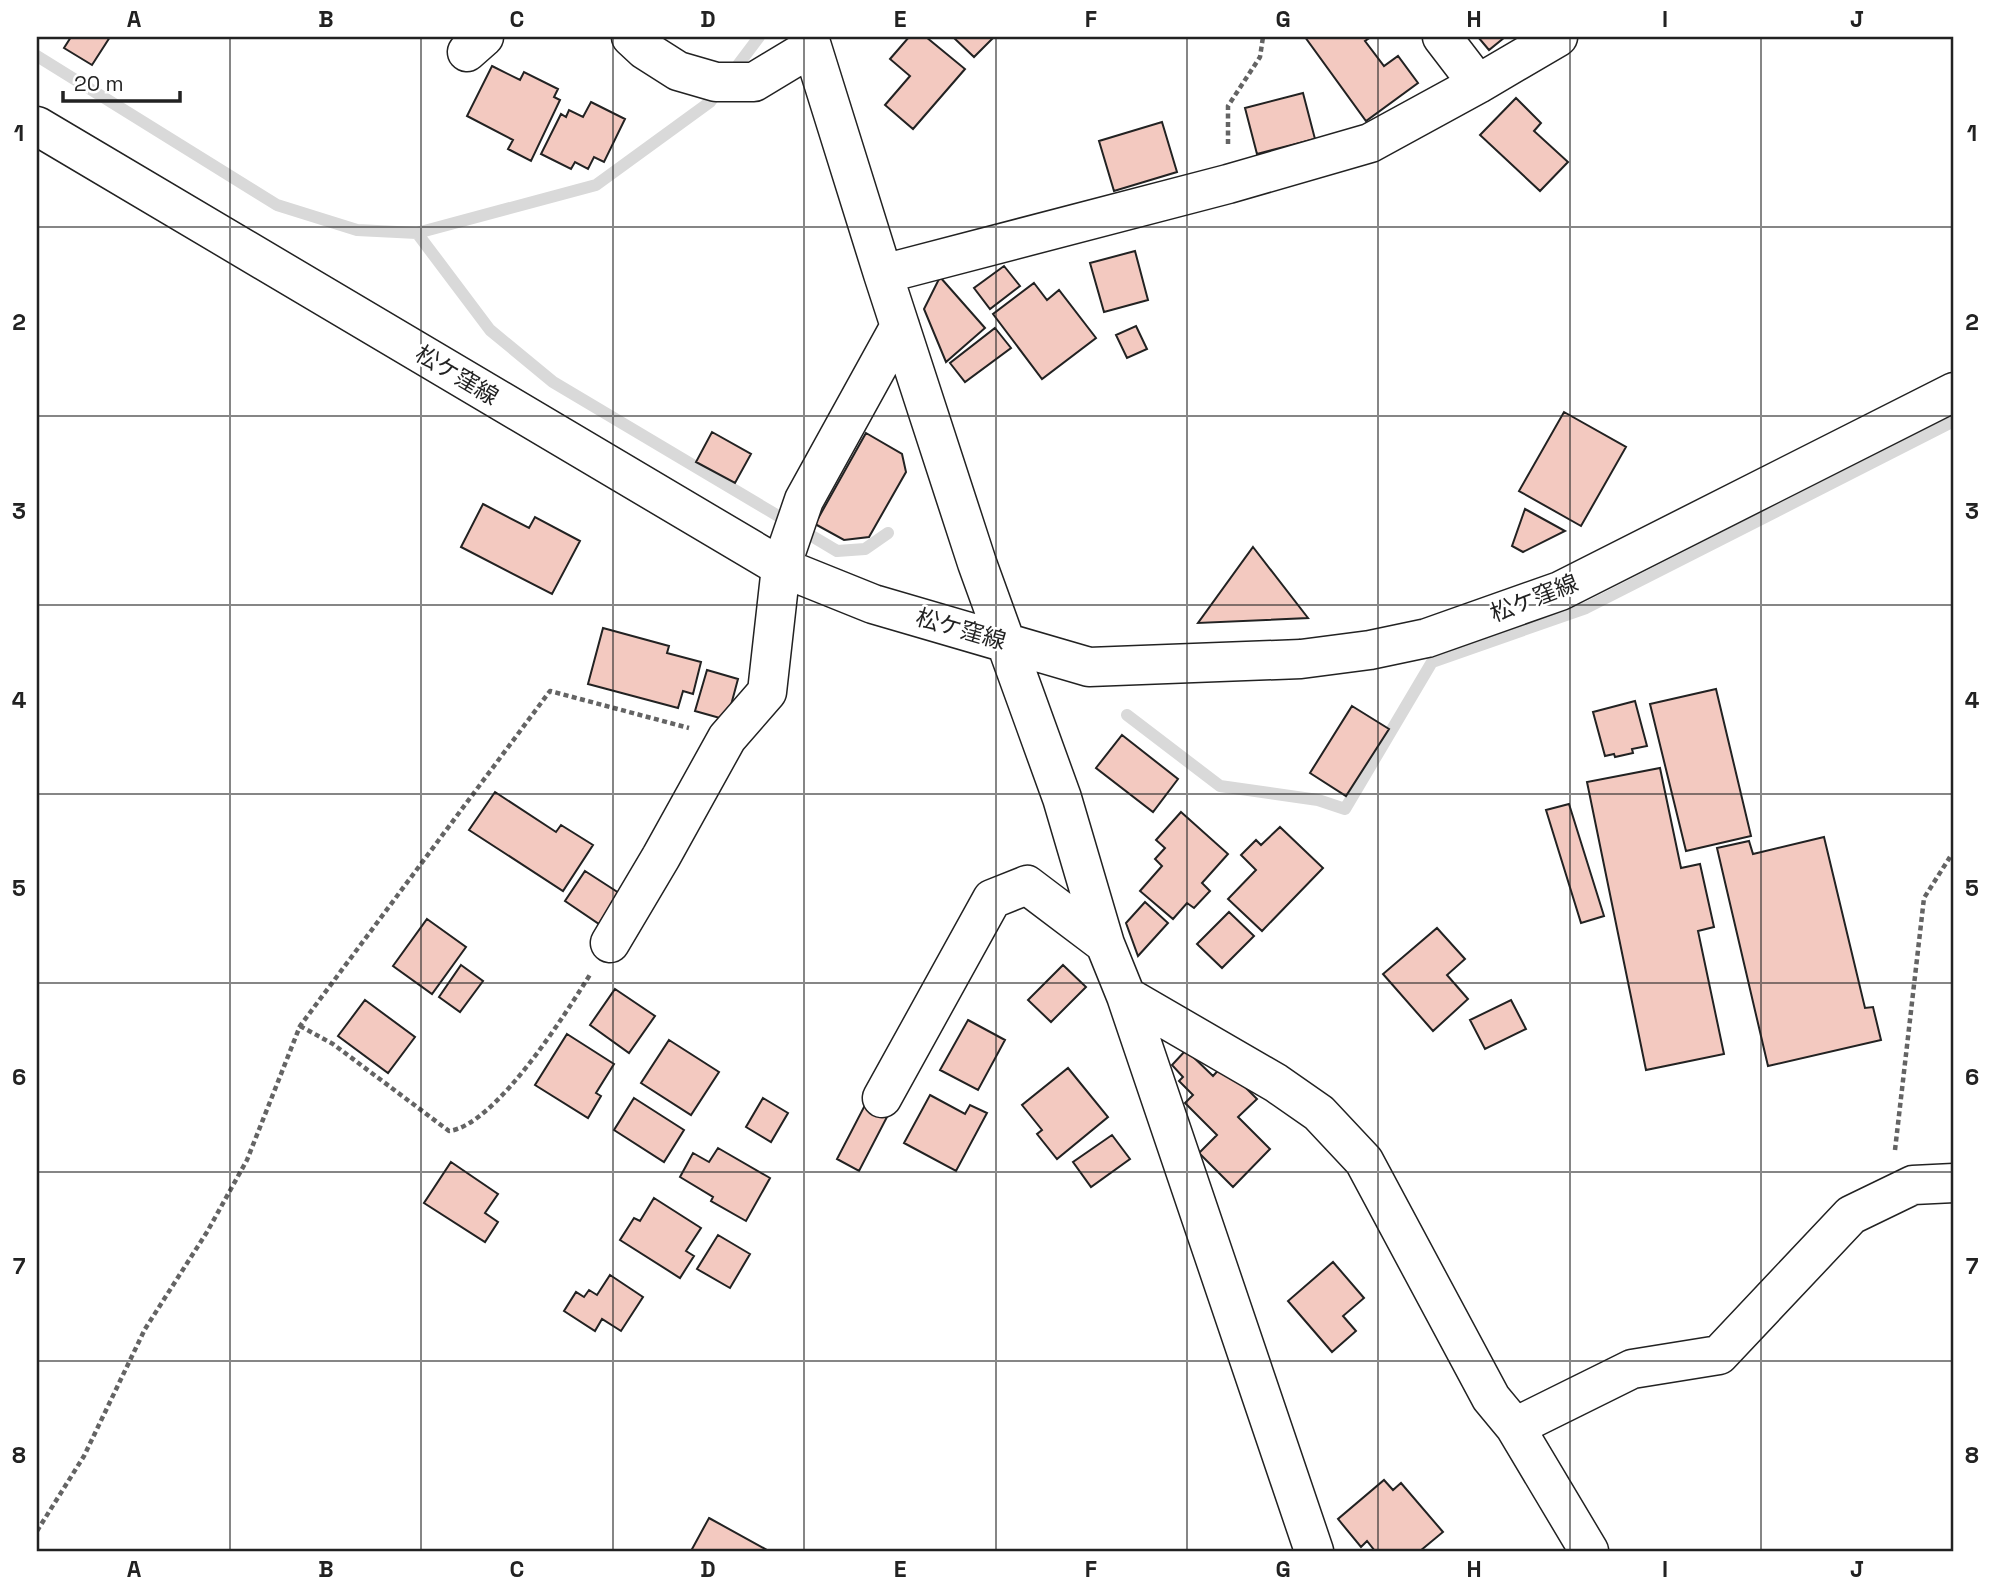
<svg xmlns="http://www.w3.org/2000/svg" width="1991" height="1588" font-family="'Space Grotesk','Noto Sans JP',sans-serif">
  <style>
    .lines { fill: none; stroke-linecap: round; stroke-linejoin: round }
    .stream { stroke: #d9d9d9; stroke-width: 12 }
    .building { fill: #f3c9c0; stroke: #222; stroke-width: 2 }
    .minor-casing { stroke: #222; stroke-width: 41 }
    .path { stroke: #646464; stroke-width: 4.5; stroke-dasharray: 5 3.5; stroke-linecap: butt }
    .minor { stroke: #fff; stroke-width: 38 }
    .grid { fill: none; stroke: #222; stroke-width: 2; stroke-opacity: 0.55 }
    .labels { text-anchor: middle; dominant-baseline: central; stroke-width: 5; stroke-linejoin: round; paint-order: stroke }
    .street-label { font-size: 23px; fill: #222; stroke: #fff }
    .neatline { fill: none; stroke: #222; stroke-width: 2.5 }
    .grid-label { font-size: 23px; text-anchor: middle; font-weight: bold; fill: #222 }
  </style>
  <rect width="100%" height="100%" fill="#fff"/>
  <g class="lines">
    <path class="stream" d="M37 56 277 205 357 230 417 233 596 185 710 102 759 37
      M417 233 490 330 553 382 837 551 865 549 888 533
      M1127 715 1220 786 1318 800 1345 809 1432 662 1586 608 1954 421"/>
  </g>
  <path class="building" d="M71 37H110L92 65 64 48Z
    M909 37H926L965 69 913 129 885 105 910 76 890 59Z
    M953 37H994L974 57Z
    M1305 37H1371L1365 41 1384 66 1398 56 1418 83 1366 121Z
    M1478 37H1505L1489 50Z
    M492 66 520 80 524 72 558 89 554 97 560 100 531 161 508 149 513 140 467 116Z
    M1303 93 1315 139 1257 154 1245 108Z
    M1516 98 1541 123 1534 131 1568 162 1540 191 1480 135Z
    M591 102 625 119 604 162 594 157 588 169 575 162 571 169 541 154 561 114 566 117 569 110 583 117Z
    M1162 122 1177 172 1114 191 1099 141Z
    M1135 251 1148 300 1104 312 1090 263Z
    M1004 266 1020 286 990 309 974 288Z
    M940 277 985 328 946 362 924 309Z
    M1034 283 1047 300 1059 290 1096 338 1042 379 993 314Z
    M1136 326 1147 349 1127 358 1116 335Z
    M995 328 1011 348 965 382 950 363Z
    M1564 412 1626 447 1581 526 1519 491Z
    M712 432 751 454 735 483 696 462Z
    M866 433 902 454 906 472 869 537 844 540 815 524Z
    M483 504 529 528 535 517 580 541 552 594 461 547Z
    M1525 509 1565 531 1523 552 1512 546Z
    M1253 547 1308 618 1198 623Z
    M603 628 669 646 667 653 701 662 693 694 683 691 678 708 588 684Z
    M707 670 738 679 727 720 695 711Z
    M1716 689 1751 836 1686 851 1650 704Z
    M1635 701 1647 746 1632 749 1633 753 1615 757 1614 754 1605 756 1593 712Z
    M1352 706 1389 729 1346 796 1310 773Z
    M1122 735 1178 779 1153 812 1096 768Z
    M1660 768 1681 868 1700 864 1714 927 1698 931 1724 1054 1646 1070 1587 782Z
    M495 792 556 832 561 825 593 845 563 891 469 830Z
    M1569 804 1604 916 1581 923 1546 810Z
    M1181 812 1228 854 1202 883 1210 891 1194 908 1187 903 1173 919 1140 891 1162 866 1155 859 1165 848 1156 840Z
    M1280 827 1323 868 1262 931 1228 899 1256 870 1241 855 1256 840 1261 845Z
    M1824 837 1865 1008 1873 1007 1881 1040 1768 1066 1717 848 1749 841 1753 854Z
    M585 871 619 893 599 924 565 901Z
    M1145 902 1168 923 1138 956 1126 923Z
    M1229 912 1254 936 1222 968 1197 944Z
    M427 919 466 947 432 994 393 966Z
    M1437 928 1465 959 1447 975 1468 999 1433 1031 1383 974Z
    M461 965 483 981 460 1012 439 997Z
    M1063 965 1086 987 1051 1022 1028 1000Z
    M615 989 655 1016 629 1053 590 1025Z
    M365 1000 415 1037 388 1073 338 1036Z
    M1511 1000 1526 1029 1485 1049 1470 1020Z
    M968 1020 1005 1040 978 1090 940 1070Z
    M567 1034 614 1064 596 1093 601 1096 588 1118 535 1085Z
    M669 1040 719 1072 691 1115 641 1083Z
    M1186 1050 1213 1076 1223 1065 1257 1099 1238 1117 1270 1149 1233 1187 1199 1153 1217 1135 1185 1103 1193 1095 1179 1081 1183 1077 1172 1065Z
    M1068 1068 1108 1117 1057 1159 1037 1134 1042 1130 1022 1105Z
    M930 1095 965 1114 970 1105 987 1113 956 1171 904 1143Z
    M634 1098 684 1130 664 1162 614 1130Z
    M763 1098 788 1113 771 1142 746 1127Z
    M865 1105 887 1117 859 1171 837 1159Z
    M1112 1135 1130 1159 1091 1187 1073 1162Z
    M718 1148 770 1178 746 1221 711 1201 713 1197 680 1177 693 1153 709 1162Z
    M451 1162 498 1194 485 1213 498 1222 485 1242 424 1203Z
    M654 1198 701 1228 686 1251 694 1256 680 1278 620 1240 634 1218 640 1221Z
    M718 1235 750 1254 730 1288 697 1269Z
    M1333 1262 1364 1298 1343 1316 1356 1331 1332 1352 1288 1301Z
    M610 1275 643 1297 621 1331 602 1319 595 1331 564 1311 576 1292 584 1297 589 1290 597 1295Z
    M1384 1480 1393 1490 1401 1483 1443 1532 1420 1551H1375L1367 1541 1361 1547 1338 1519Z
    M709 1518 767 1550 691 1551Z"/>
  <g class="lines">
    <g class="minor-casing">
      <path id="minor" d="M631 37 645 50 678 71 716 82H754L812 47
        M809 37 883 274 977 563 1062 798 1105 944 1126 996 1314 1551
        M1442 37 1478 84
        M467 52 484 37
        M37 126 781 567 873 604 1089 667 1301 659 1370 650 1427 638 1560 591 1954 392
        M883 274 1228 184 1370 143 1478 84 1558 37
        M610 943 661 857 727 738 767 692 781 567 804 500 900 326
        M1126 996 1276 1083 1319 1113 1364 1161 1491 1398 1515 1427 1589 1551
        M882 1098 992 899 1027 885 1105 944
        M1515 1427 1632 1369 1719 1355 1851 1215 1913 1185 1954 1183"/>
    </g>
    <path class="path" d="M1228 144V106L1260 57 1263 37
      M300 1026 333 1044 449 1131C496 1125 566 1013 591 973
      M1895 1150 1924 898 1950 857
      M37 1531 84 1456 145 1329 207 1232 247 1160 300 1026 550 691 689 728"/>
    <use href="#minor" class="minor"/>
  </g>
  <path class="grid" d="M230 37V1551M421 37V1551M613 37V1551M804 37V1551M996 37V1551M1187 37V1551M1378 37V1551M1570 37V1551M1761 37V1551M37 227H1954M37 416H1954M37 605H1954M37 794H1954M37 983H1954M37 1172H1954M37 1361H1954"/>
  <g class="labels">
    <g class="street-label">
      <text transform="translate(457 375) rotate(31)">松ケ窪線</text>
      <text transform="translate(1534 598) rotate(-21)">松ケ窪線</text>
      <text transform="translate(961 629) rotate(16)">松ケ窪線</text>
    </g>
  </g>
  <rect width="1991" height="1588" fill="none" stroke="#ffffff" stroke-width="77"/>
  <path d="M63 91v10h117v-10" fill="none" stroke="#222222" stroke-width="3.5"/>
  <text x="74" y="91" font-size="21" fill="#222222" stroke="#ffffff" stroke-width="5" paint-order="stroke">20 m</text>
  <rect x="38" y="38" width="1914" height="1512" class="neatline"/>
  <g class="grid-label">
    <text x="134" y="27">A</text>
    <text x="326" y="27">B</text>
    <text x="517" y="27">C</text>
    <text x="708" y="27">D</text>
    <text x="900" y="27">E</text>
    <text x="1091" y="27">F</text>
    <text x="1283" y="27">G</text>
    <text x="1474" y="27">H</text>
    <text x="1665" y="27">I</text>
    <text x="1857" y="27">J</text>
    <text x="19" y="141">1</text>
    <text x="1972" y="141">1</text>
    <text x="19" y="330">2</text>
    <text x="1972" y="330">2</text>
    <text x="19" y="519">3</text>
    <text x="1972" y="519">3</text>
    <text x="19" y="708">4</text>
    <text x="1972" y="708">4</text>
    <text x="19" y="896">5</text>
    <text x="1972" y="896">5</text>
    <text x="19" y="1085">6</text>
    <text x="1972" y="1085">6</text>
    <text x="19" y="1274">7</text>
    <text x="1972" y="1274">7</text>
    <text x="19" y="1463">8</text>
    <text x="1972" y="1463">8</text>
    <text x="134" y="1577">A</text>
    <text x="326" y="1577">B</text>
    <text x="517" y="1577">C</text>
    <text x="708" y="1577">D</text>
    <text x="900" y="1577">E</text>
    <text x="1091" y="1577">F</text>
    <text x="1283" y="1577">G</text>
    <text x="1474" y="1577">H</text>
    <text x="1665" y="1577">I</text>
    <text x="1857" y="1577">J</text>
  </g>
</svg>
